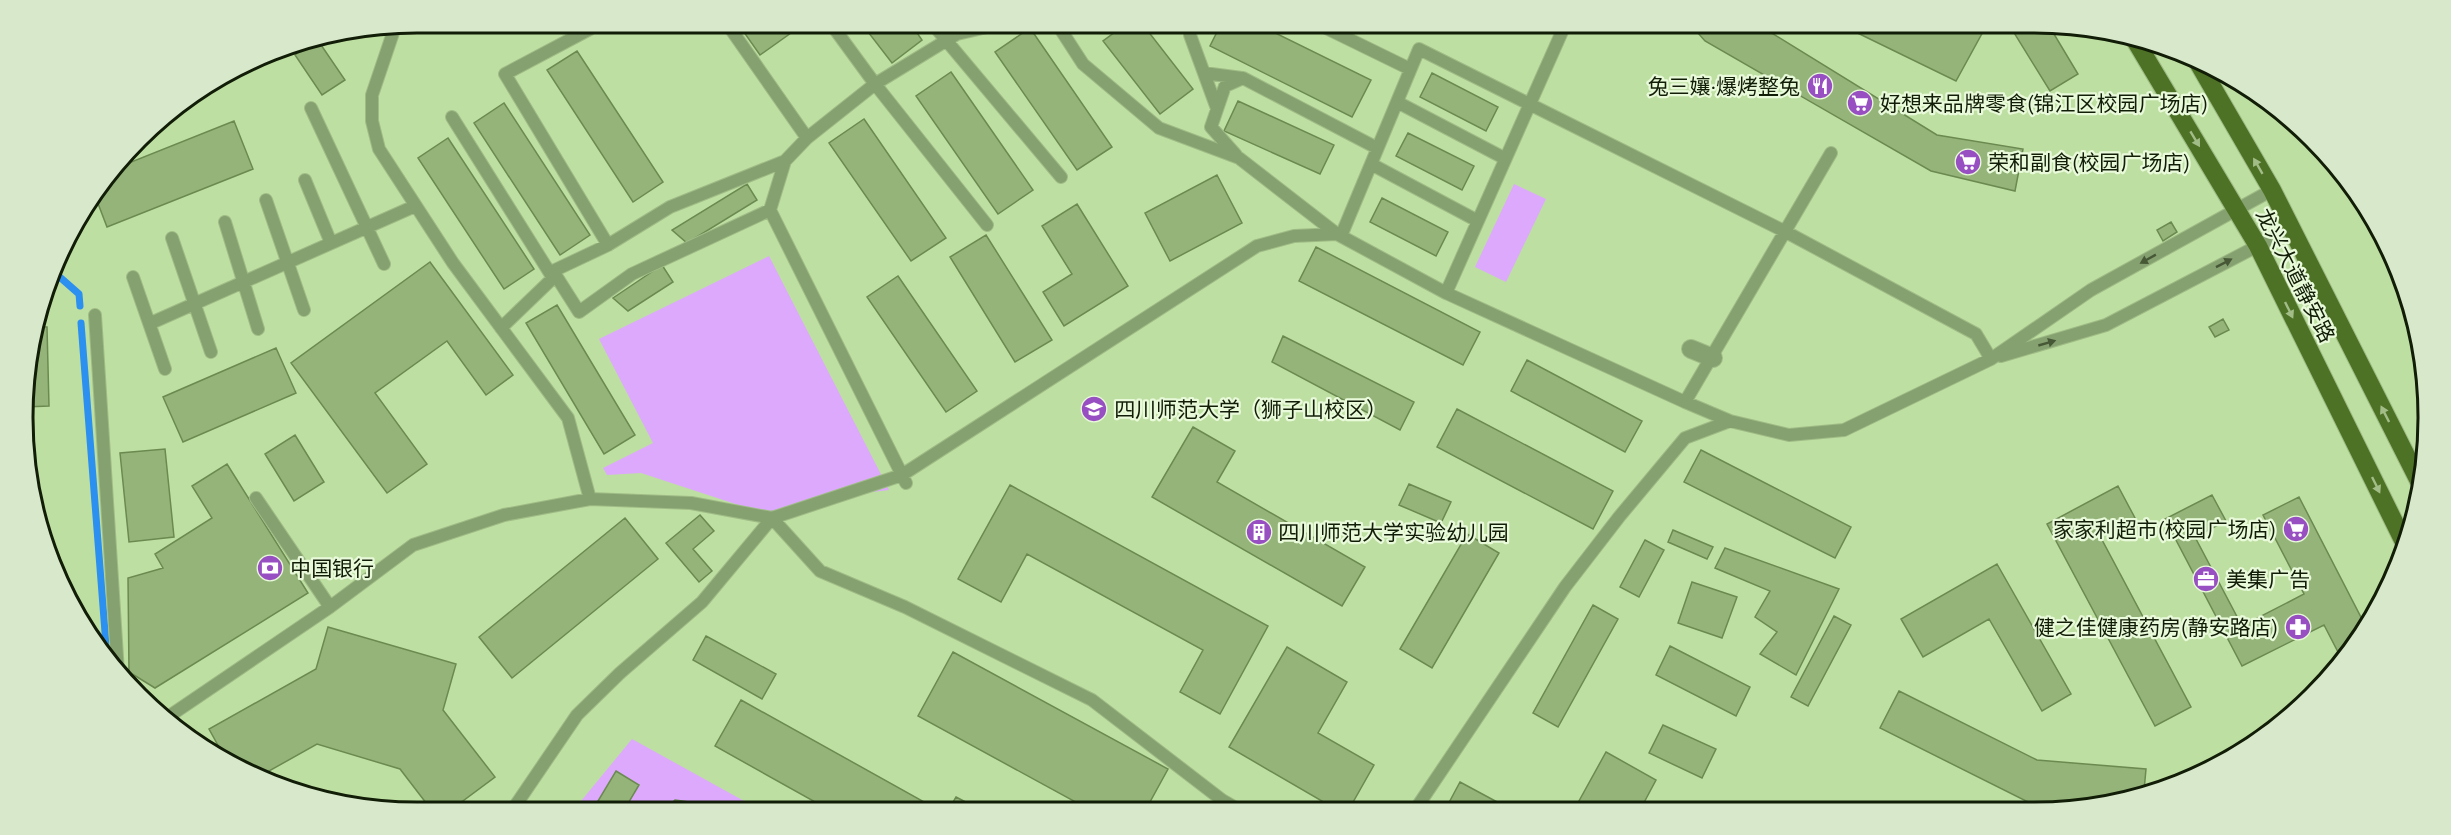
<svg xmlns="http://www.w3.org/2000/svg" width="2451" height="835" font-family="Ubuntu,'Noto Sans SC',sans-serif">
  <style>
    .green { fill: #dca9fd }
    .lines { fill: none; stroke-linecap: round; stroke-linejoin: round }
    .stream { stroke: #2b90ef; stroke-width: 7 }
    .building { fill: #94b479; stroke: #6b8a51; stroke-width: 1.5 }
    .service-casing { stroke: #9fbc86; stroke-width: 14 }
    .minor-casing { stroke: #9fbc86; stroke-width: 20 }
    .primary-casing { stroke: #9fbc86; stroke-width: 20 }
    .service { stroke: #86a170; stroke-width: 12 }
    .minor { stroke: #86a170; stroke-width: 18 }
    .primary { stroke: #4d7225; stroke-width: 18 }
    .oneway { fill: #a3bd89 }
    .oneway2 { fill: #465836 }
    .labels { text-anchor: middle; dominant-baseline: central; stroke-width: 4.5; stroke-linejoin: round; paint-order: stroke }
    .poi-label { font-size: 21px; fill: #111d06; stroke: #e9fadb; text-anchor: start }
    .street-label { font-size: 21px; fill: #111d06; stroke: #e9fadb }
    .rim { fill: none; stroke: #111d06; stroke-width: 3 }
  </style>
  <rect width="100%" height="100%" fill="#bedfa2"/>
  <path class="green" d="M1514 184 1546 199 1506 282 1475 267Z
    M769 256 889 490 840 496 775 517 641 473 607 475 603 468 653 443 599 339Z
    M632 739 764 812H572Z"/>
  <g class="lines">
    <path class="stream" d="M54 272 79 294 80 306
      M81 323 107 658"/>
  </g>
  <path class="building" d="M2034 22 2048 24 2078 74 2050 91 2008 23Z
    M1837 23H1974L1985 28 1956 81Z
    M1690 24H1757L1937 135 2023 149 2015 191 1931 171 1705 41Z
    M1144 26 1193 89 1160 114 1103 41 1122 27Z
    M1220 26H1261L1371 80 1352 117 1210 46Z
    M913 27 922 40 892 63 865 28Z
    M741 28H798L760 55Z
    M1030 28 1112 147 1077 170 995 52Z
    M317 39 345 80 322 95 295 55Z
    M577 51 663 182 633 202 547 70Z
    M951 72 1033 190 998 214 916 96Z
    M1432 73 1498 107 1486 131 1420 97Z
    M1238 101 1334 145 1320 174 1224 131Z
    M504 103 590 235 560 255 474 123Z
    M864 119 946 238 911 261 829 143Z
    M234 121 253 169 107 227 94 193 111 170Z
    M1408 133 1474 166 1462 190 1396 156Z
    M448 138 534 269 504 289 418 158Z
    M1217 175 1242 223 1170 261 1145 213Z
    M747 184 757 200 687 243 672 230Z
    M1382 198 1448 232 1436 256 1370 222Z
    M1077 204 1128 286 1064 326 1043 292 1072 274 1042 226Z
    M2171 222 2177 232 2163 241 2157 230Z
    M986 235 1052 340 1015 362 950 257Z
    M1316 247 1480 332 1463 365 1299 281Z
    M430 262 513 375 486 395 447 341 375 393 427 464 387 493 291 363Z
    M662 265 673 282 628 311 613 298Z
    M898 276 977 391 946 412 867 297Z
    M557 305 635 435 604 454 526 323Z
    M2223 319 2229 330 2215 337 2209 327Z
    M38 327H47L49 406 25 407 26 366Z
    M1283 336 1414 402 1400 430 1272 362Z
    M276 348 296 393 183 442 163 397Z
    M1527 360 1642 421 1625 452 1511 391Z
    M1457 409 1613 491 1593 529 1437 447Z
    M1193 427 1235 451 1217 482 1365 567 1342 606 1152 497Z
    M295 435 324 482 294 501 265 454Z
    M165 449 174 537 129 542 120 453Z
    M1701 450 1851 527 1835 558 1684 482Z
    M227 464 308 593 155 688 129 672 128 578 163 568 155 554 212 518 192 486Z
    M1409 484 1451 502 1441 523 1399 505Z
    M1010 485 1268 626 1220 714 1180 692 1203 650 1027 554 1001 602 958 579Z
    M2118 486 2135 518 2100 536 2191 707 2155 726 2047 524Z
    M2212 495 2226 521 2195 537 2242 626 2304 594 2263 515 2299 497 2366 627 2350 646 2338 652 2324 625 2242 666 2165 519Z
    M700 515 714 531 693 549 712 571 699 582 666 543Z
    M625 518 658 559 512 678 479 637Z
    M1673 530 1713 547 1707 559 1668 542Z
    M1467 534 1499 553 1432 668 1400 649Z
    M1645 540 1664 550 1639 597 1620 587Z
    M1725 548 1839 589 1796 675 1760 654 1777 632 1755 617 1770 591 1715 568Z
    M1997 564 2071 694 2042 711 1989 619 1923 657 1901 619Z
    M1692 582 1737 597 1722 638 1678 623Z
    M1593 605 1618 619 1558 727 1533 713Z
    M1834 616 1851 625 1808 706 1791 697Z
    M328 627 456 664 443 710 495 777 448 812H433L400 769 317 744 262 775 225 758 209 729 316 669Z
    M706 636 776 674 762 699 693 660Z
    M1670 646 1750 687 1736 716 1656 675Z
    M1287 647 1347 682 1318 733 1374 765 1348 811H1339L1229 747Z
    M953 652 1168 769 1145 811H1092L918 716Z
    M1899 691 2037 760 2146 769 2144 791 2089 808 2030 803 1880 728Z
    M741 700 926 803 922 811 833 812 715 746Z
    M1663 725 1716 749 1702 778 1649 753Z
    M1606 752 1656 780 1640 810H1574Z
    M616 771 639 785 623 812H606L595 806Z
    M1460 782 1512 810H1445Z
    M956 797 983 811H948Z
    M675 800 689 802 698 812H661Z"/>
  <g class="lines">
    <g class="service-casing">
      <path id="service" d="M1322 26 1410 69
        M935 27 1061 177
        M1059 27 1083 64 1159 128 1239 158 1337 234 1446 293 1685 402 1730 421 1789 435 1844 430 1991 359 2091 290 2272 190
        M730 28 807 138
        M834 28 875 84 987 225
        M590 29 505 74 608 245
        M394 30 372 95V121L379 149 453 263 568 418 590 499
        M1190 35 1216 106
        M1204 73 1242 78
        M1397 102 1504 158
        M311 108 384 264
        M452 117 553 278
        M1236 155 1211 127 1225 86 1243 78 1377 148
        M785 161 770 210 906 483
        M1371 164 1476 220
        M305 180 331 243
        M266 200 304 310
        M225 222 258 329
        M1341 236 1419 49 1786 232 1976 334 1991 359
        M172 238 211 352
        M553 271 579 312 632 274 770 210
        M133 277 165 369
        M1446 293 1565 25
        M95 315 118 672
        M151 323 415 206
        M501 328 553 278V271L608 245 670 207 785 161 807 138 875 84 957 34 987 27
        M2001 356 2106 325 2292 228
        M1685 402 1831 153
        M256 498 330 607
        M165 719 330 607 413 545 504 515 590 499 691 503 772 518 902 475 1257 246 1294 236 1337 234
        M1415 810 1565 587 1619 517 1685 438 1730 421
        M511 812 577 715 620 673 702 602 772 518 820 571 905 607 1092 700 1222 800 1241 811"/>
    </g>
    <g class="minor-casing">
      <path id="minor" d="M1691 349 1713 358"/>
    </g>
    <g class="primary-casing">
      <path id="primary" d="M2132 35 2258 246 2405 544
        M2196 59 2272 190 2421 485"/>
    </g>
    <use href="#service" class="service"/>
    <use href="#minor" class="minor"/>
    <use href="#primary" class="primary"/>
  </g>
  <defs><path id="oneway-solid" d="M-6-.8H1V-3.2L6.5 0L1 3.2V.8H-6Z" transform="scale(1.5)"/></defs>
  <g class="oneway">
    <use href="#oneway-solid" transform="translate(2195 139) rotate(59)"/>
    <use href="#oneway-solid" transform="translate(2258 166) rotate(-120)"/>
    <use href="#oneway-solid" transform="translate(2289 310) rotate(64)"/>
    <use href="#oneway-solid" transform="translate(2385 414) rotate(-117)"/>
    <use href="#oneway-solid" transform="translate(2376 485) rotate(64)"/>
  </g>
  <g class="oneway2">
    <use href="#oneway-solid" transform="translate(2148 259) rotate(151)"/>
    <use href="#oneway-solid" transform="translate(2224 263) rotate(-27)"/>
    <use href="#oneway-solid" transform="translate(2047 343) rotate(-16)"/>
  </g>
  <defs>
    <g id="restaurant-disc" transform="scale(1.35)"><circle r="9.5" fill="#984fc2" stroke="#e9fadb"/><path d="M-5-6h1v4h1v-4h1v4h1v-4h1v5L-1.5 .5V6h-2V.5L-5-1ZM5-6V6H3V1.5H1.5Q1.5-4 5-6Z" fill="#fff"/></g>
    <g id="supermarket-disc" transform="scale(1.35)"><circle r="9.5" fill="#984fc2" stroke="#e9fadb"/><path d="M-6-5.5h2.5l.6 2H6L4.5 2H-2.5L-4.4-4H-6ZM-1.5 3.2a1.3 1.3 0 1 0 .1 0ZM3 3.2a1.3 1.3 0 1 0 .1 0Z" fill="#fff"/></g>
    <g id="university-disc" transform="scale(1.35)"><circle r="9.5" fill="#984fc2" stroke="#e9fadb"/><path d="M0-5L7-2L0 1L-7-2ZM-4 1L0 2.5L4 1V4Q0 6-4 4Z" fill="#fff"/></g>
    <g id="building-disc" transform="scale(1.35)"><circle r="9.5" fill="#984fc2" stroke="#e9fadb"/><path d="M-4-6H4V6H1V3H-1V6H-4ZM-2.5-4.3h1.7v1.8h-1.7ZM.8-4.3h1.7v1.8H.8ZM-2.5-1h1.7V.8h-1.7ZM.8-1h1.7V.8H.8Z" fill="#fff"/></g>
    <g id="bank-disc" transform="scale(1.35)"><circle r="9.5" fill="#984fc2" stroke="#e9fadb"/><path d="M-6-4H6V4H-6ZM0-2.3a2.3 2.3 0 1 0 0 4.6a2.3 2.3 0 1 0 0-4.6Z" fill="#fff"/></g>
    <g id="office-disc" transform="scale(1.35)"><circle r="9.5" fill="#984fc2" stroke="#e9fadb"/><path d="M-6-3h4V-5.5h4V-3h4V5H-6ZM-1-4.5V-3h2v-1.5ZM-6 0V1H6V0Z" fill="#fff"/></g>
    <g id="pharmacy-disc" transform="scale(1.35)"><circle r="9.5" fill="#984fc2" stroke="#e9fadb"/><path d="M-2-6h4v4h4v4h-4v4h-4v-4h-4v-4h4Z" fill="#fff"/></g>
  </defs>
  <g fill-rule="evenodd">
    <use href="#restaurant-disc" x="1820" y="86"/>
    <use href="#supermarket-disc" x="1860" y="103"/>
    <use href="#supermarket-disc" x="1968" y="162"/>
    <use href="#university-disc" x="1094" y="409"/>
    <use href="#supermarket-disc" x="2296" y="529"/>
    <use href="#building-disc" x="1259" y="532"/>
    <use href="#bank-disc" x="270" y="568"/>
    <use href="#office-disc" x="2206" y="579"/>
    <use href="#pharmacy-disc" x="2298" y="627"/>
  </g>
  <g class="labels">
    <g class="poi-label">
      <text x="1800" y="86" text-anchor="end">兔三孃·爆烤整兔</text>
      <text x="1880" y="103">好想来品牌零食(锦江区校园广场店)</text>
      <text x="1988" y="162">荣和副食(校园广场店)</text>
      <text x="1114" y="409">四川师范大学（狮子山校区）</text>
      <text x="2276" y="529" text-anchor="end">家家利超市(校园广场店)</text>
      <text x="1278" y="532">四川师范大学实验幼儿园</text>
      <text x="290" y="568">中国银行</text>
      <text x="2226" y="579">美集广告</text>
      <text x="2278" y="627" text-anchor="end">健之佳健康药房(静安路店)</text>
    </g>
    <g class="street-label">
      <text transform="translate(2296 275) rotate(63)">龙兴大道静安路</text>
    </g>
  </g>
  <path d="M0 0H2451V835H0ZM417 33H2034A384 384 0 0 1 2418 417V418A384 384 0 0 1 2034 802H417A384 384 0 0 1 33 418V417A384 384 0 0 1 417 33Z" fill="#d8e8ca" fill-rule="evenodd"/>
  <path class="rim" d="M417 33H2034A384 384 0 0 1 2418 417V418A384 384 0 0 1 2034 802H417A384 384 0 0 1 33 418V417A384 384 0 0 1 417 33Z"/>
</svg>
